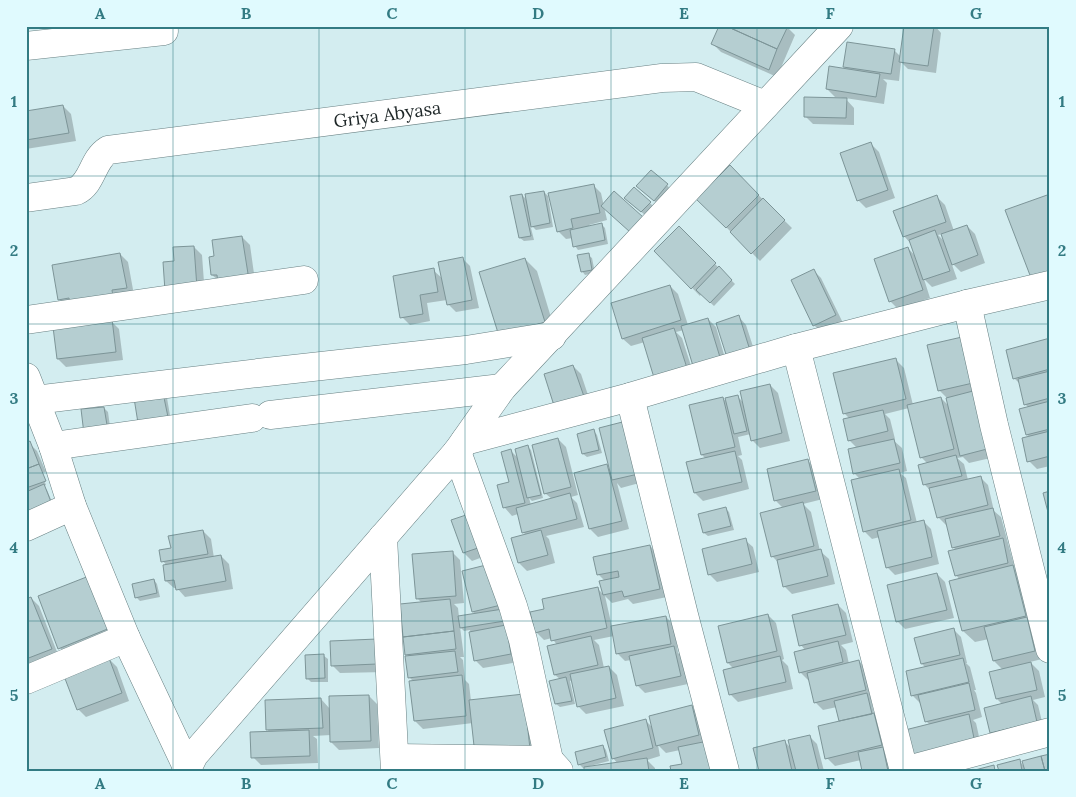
<svg xmlns="http://www.w3.org/2000/svg" width="1076" height="797" font-family="Lora,serif">
  <style>
    .shadow { fill: #0003; fill-rule: evenodd }
    .building { fill: #b5ced1; stroke: #7d9598 }
    .lines { fill: none; stroke-linecap: round; stroke-linejoin: round }
    .minor-casing { stroke: #688083; stroke-width: 29 }
    .minor { stroke: #fff; stroke-width: 28 }
    .grid { fill: none; stroke: #337b83; stroke-width: 1; stroke-opacity: 0.55 }
    .labels { text-anchor: middle; dominant-baseline: central; stroke-width: 4; stroke-linejoin: round; paint-order: stroke }
    .street-label { font-size: 18px; fill: #1d2627; stroke: #e0fafe }
    .neatline { fill: none; stroke: #337b83; stroke-width: 2 }
    .grid-label { font-size: 16px; text-anchor: middle; font-weight: bold; fill: #337b83 }
  </style>
  <rect width="100%" height="100%" fill="#d3edf0"/>
  <path class="shadow" d="M905 26H935L941 33 936 73 908 69 901 62 899 81 883 79 887 83 884 104 845 98 854 108V125L813 124 805 116 843 100V98L835 97 827 89 848 70 845 67 894 50 901 57Z
    M787 27 795 35 777 77 721 52 713 44Z
    M63 106 71 114 76 141 26 149V113Z
    M871 144 879 152 895 198 866 208 858 200Z
    M730 167 792 228 760 261 698 199Z
    M593 185 601 193 607 220 589 225V227L601 224 605 228 608 244 578 250 575 246 573 238 566 239 558 231Z
    M667 185 670 189 658 204 641 190Z
    M544 192 548 196 553 227 536 230 530 224 534 240 524 241 520 238 522 195 528 201Z
    M937 197 945 205 954 231 967 226 975 234 985 263 961 272 951 262 957 279 932 287 924 279 930 298 898 309 890 301 908 248 916 257 912 245 904 236ZM942 234 945 242 938 235Z
    M629 202 650 203 653 206 645 215Z
    M679 228 735 284 714 306 701 294 700 296 656 251Z
    M242 237 250 245 256 288 219 281 212 275 215 257Z
    M194 247 202 255 205 296 175 262Z
    M120 254 128 262 134 295 67 307 59 299Z
    M588 255 592 258 595 273 585 275 582 271Z
    M462 258 470 266 479 308 456 312 448 304 447 300 427 303 430 321 410 325 402 317 433 270 443 279Z
    M525 259 537 271 556 334 500 336Z
    M813 270 821 278 843 323 822 333 814 325Z
    M670 286 678 294 688 325 708 319 716 327 730 375 684 330 676 332 682 338 695 378 645 342 631 346 623 339Z
    M739 317 746 325 760 368 731 366Z
    M111 321 119 329 123 360 66 367 58 359Z
    M961 338 995 457 969 463 963 457 957 458 964 464 968 480 980 477 988 485 994 511 1001 517 1015 569 1025 578 1042 659 1030 662 1039 671 1045 697 1033 700 1038 705 1044 730 999 741 991 733 985 708 1002 704 997 699 1003 670 994 661 989 639 975 642 963 631 960 580 956 575V550L953 547 948 525H946L938 517 932 492 925 485 928 464 921 457 909 408 885 414 890 419 895 439 893 440 902 448 907 471 900 473 906 478 917 523 923 521 931 529 939 564 895 575 887 567 880 537 872 539 864 531 860 479 855 474 849 450 857 448 849 440 850 419 844 413 896 360 904 368 913 405 941 398 950 407 948 399 939 390Z
    M1050 340V466L1037 469 1029 461 1030 437 1027 435 1029 408 1025 404 1020 384 1014 378Z
    M573 366 581 374 594 413 566 423Z
    M770 385 778 393 790 441 760 448 752 440 751 434 738 437 742 455 738 456 742 460 749 489 703 501 695 493 706 459 702 455 690 406 722 398 728 403 738 397 744 403Z
    M167 398 171 421 135 399Z
    M104 408 108 412 111 434 85 433Z
    M600 429 654 479 621 488 617 483 629 529 598 537 590 529 606 466 611 470Z
    M594 431 597 435 602 453 587 457 583 454Z
    M558 439 566 447 578 495 571 497 577 503 584 527 546 536 549 539 555 563 527 571 519 563 513 539 526 535 523 532 518 514 512 516 505 508 499 486 511 482V451L518 458 527 446 531 450 543 498 532 501 529 498 531 505 552 499 546 494Z
    M29 443 37 451 46 472 41 473 46 485 44 486 47 490 56 511 26 519V444Z
    M808 461 816 469 823 499 803 504 811 512 820 551 829 559 835 584 792 594 784 586 779 563 772 556 783 508 776 501Z
    M726 509 729 512 734 530 708 536 704 533Z
    M453 521 491 554 472 561 464 553Z
    M203 531 211 539 214 558 221 556 229 564 233 589 185 597 177 588H174L166 581 167 566 163 561 172 549Z
    M745 540 753 547 759 572 717 582 709 574Z
    M650 546 658 554 667 597 633 604 628 599 612 603 605 596 612 627 666 617 674 625 678 653 681 655 688 684 645 693 637 685 631 660 625 661 617 653 614 636 594 640 599 645 604 668 609 667 617 675 624 706 586 714 579 707 572 680 570 681 575 704 560 707 556 704 560 679 555 675 557 645 552 638 544 640 536 632 546 610 597 588 604 595 601 582 605 581 598 574Z
    M452 552 460 560 464 603 454 604 458 608 459 617 475 614 473 612 490 565 508 625H504L513 634 519 662 483 668 475 660 470 630 464 631 460 627 464 657H460L463 660 465 680 469 684 471 701 523 696 537 756 473 723 423 729 415 721 413 681 409 677V657L407 654 422 603 417 598Z
    M937 574 945 582 954 618 905 629 897 621Z
    M89 577 121 640 71 660 60 648Z
    M154 580 157 584 160 597 140 601 137 598 133 585Z
    M31 598 39 606 59 657 26 666V600Z
    M838 605 846 613 853 642 841 645 846 650 849 664 859 661 866 669 873 698 871 699 874 714 882 722 891 771H863L861 760 835 766 827 758 841 722 837 707 823 710 815 702 810 680H808L800 672 805 650 801 645Z
    M768 615 776 623 784 659 782 660 788 666 793 689 738 702 730 694 734 669 728 663 720 627Z
    M953 629 961 637 967 663H966L970 667 976 690H974L976 693 982 717 973 720 976 723 982 750 930 725 926 721 920 703 912 695 926 668 922 664Z
    M376 640 385 672 340 673 332 665Z
    M324 656 328 659V682H311L307 678Z
    M109 659 117 667 129 701 86 717 78 709Z
    M369 696 377 704 379 748 339 750 331 742V735L313 736 317 739 318 763 261 765 253 757 270 733 267 729 321 699 330 709Z
    M691 706 699 714 706 743 683 765 680 750 666 753 658 745 660 756 647 760 655 768V771H586L585 767 583 768 579 764 603 746 606 750 609 761 590 766V768L618 764 613 758 645 720 653 728Z
    M809 736 817 744 824 771H760L785 742 792 749Z
    M1019 761 1025 767 1050 771H1000Z"/>
  <path class="building" d="M719 26H726L777 49 769 70 711 44Z
    M726 26H788L777 49Z
    M904 26H934L928 66 899 62Z
    M847 42 895 49 891 74 843 67Z
    M829 66 880 74 876 97 826 89Z
    M804 97 847 98 846 118 804 117Z
    M63 105 69 133 26 140V111Z
    M871 142 888 190 857 201 840 153Z
    M730 165 759 195 726 228 696 199Z
    M651 170 668 184 654 201 636 186Z
    M594 184 600 213 571 219 573 228 557 232 548 193Z
    M634 187 651 202 641 212 624 198Z
    M544 191 550 223 531 227 525 194Z
    M614 191 643 217 630 232 601 206Z
    M522 194 531 236 519 238 510 196Z
    M1050 194V277L1033 283 1005 210Z
    M937 195 946 222 903 237 893 211Z
    M763 198 785 220 751 254 730 232Z
    M602 223 605 240 573 247 570 230Z
    M967 225 978 255 952 265 941 234Z
    M679 226 716 263 691 289 654 251Z
    M935 230 950 271 923 280 909 240Z
    M242 236 249 280 218 285 217 275H211L209 257 214 256 212 240Z
    M194 246 197 288 165 291 163 262 174 261 173 247Z
    M908 247 923 290 889 302 874 259Z
    M120 253 127 288 112 290 113 297 70 304 69 298 58 300 52 265Z
    M589 253 592 270 581 272 577 255Z
    M463 257 472 300 447 305 438 262Z
    M525 258 545 322 499 336 479 272Z
    M719 266 732 280 710 303 696 290Z
    M434 268 438 292 420 295 423 314 400 318 393 276Z
    M814 269 836 315 813 326 791 280Z
    M670 285 681 320 622 339 611 303Z
    M739 315 753 360 730 367 716 323Z
    M708 318 723 367 696 376 681 326Z
    M112 319 116 352 57 359 53 327Z
    M674 328 688 371 655 381 642 338Z
    M962 337 973 383 938 391 927 345Z
    M1050 338V369L1013 379 1006 350Z
    M896 358 906 399 843 414 833 373Z
    M573 365 587 405 557 415 544 374Z
    M1050 371V398L1024 405 1018 379Z
    M770 384 782 433 751 441 740 391Z
    M973 391 987 449 960 456 946 398Z
    M163 393 168 417 138 423 134 398Z
    M738 395 747 431 734 434 725 398Z
    M723 397 735 447 701 455 689 405Z
    M941 397 954 449 920 458 907 405Z
    M1050 401V429L1026 435 1019 409Z
    M104 407 108 431 84 434 81 409Z
    M883 410 888 431 848 441 843 419Z
    M634 419 647 472 612 480 599 428Z
    M594 429 599 450 582 454 577 434Z
    M1050 431V456L1027 462 1022 438Z
    M558 438 571 487 544 494 532 445Z
    M894 439 900 463 853 474 848 449Z
    M30 441 39 464 26 469V443Z
    M528 445 541 495 527 498 515 449Z
    M511 449 525 503 503 508 497 485 509 482 501 452Z
    M735 451 742 482 694 493 686 462Z
    M956 455 962 476 923 485 918 465Z
    M808 459 816 491 774 501 767 469Z
    M39 464 46 481 26 488V469Z
    M607 464 622 521 589 529 574 473Z
    M899 469 911 520 863 532 851 480Z
    M981 476 988 505 937 518 929 488Z
    M44 484 53 507 26 518V492Z
    M1050 491V520L1043 493Z
    M570 493 577 519 522 533 516 508Z
    M803 502 814 546 771 557 760 513Z
    M726 507 731 526 703 533 698 514Z
    M993 508 1000 536 952 548 945 519Z
    M472 513 484 546 463 553 451 520Z
    M924 520 932 557 886 568 877 531Z
    M203 530 208 554 161 562 159 550 171 548 168 536Z
    M541 530 548 555 518 563 511 538Z
    M746 538 752 564 708 575 702 549Z
    M1003 538 1008 563 955 576 948 551Z
    M650 545 660 589 624 597 622 591 603 595 599 581 619 577 618 571 597 575 593 557Z
    M821 549 828 576 783 587 777 560Z
    M453 551 456 596 416 599 412 554Z
    M221 555 226 581 176 590 174 580 165 581 163 565Z
    M490 564 501 605 472 612 462 571Z
    M1013 565 1026 616 962 631 949 581Z
    M937 573 947 610 896 622 887 585Z
    M89 576 110 628 58 649 38 596Z
    M154 579 157 593 135 598 132 584Z
    M598 587 607 628 551 641 549 629 535 633 530 612 544 609 542 599Z
    M31 597 52 649 26 659V599Z
    M450 599 454 631 403 637 400 604Z
    M838 604 846 635 799 646 792 615Z
    M503 609 505 621 460 628 458 616Z
    M768 614 777 651 727 663 718 626Z
    M666 616 671 644 616 654 611 626Z
    M1027 617 1035 651 993 661 984 627Z
    M506 625 511 654 474 661 469 632Z
    M954 628 960 655 921 664 914 638Z
    M454 631 456 649 405 655 403 637Z
    M591 636 598 665 554 675 547 646Z
    M377 639V664L331 666 330 641Z
    M838 641 843 662 799 673 794 652Z
    M674 646 681 676 636 686 629 656Z
    M455 651 458 672 408 678 405 656Z
    M324 654 325 678 306 679 305 655Z
    M780 656 786 682 729 695 723 670Z
    M109 658 122 693 77 710 64 676Z
    M963 658 969 682 911 696 906 671Z
    M859 660 866 690 814 703 807 673Z
    M1031 662 1037 690 996 699 989 672Z
    M609 666 616 698 577 707 570 674Z
    M462 675 466 716 414 721 409 681Z
    M566 677 572 701 555 704 549 681Z
    M969 683 975 710 925 722 918 695Z
    M867 693 872 714 839 721 834 701Z
    M524 694 530 749 475 755 469 700Z
    M369 695 371 741 330 742 329 696Z
    M1031 696 1037 722 990 733 984 708Z
    M321 698 323 728 266 730 265 700Z
    M692 705 699 735 656 746 649 716Z
    M874 713 882 745 825 759 818 726Z
    M969 714 975 743 912 758 905 730Z
    M646 719 653 748 612 759 604 730Z
    M309 730 310 756 251 758 250 732Z
    M810 735 819 771H796L788 740Z
    M785 740 792 771H759L753 748Z
    M708 741 713 771H671L670 766 682 764 678 747Z
    M603 745 606 757 578 765 575 752Z
    M883 747 888 771H862L858 752Z
    M1050 754V771H1045L1041 756Z
    M1041 756 1045 771H1025L1022 761Z
    M647 758 649 771H584V767Z
    M1020 759 1022 771H999L997 765Z
    M994 765 995 771H976L975 770Z"/>
  <g class="lines">
    <g class="minor-casing">
      <g id="minor">
        <path d="M26 46 164 31"/>
        <path id="s1" d="M26 198 76 191C93 183 92 160 108 150L662 78 696 77 765 105"/>
        <path d="M967 304 994 425 1050 649"/>
        <path d="M26 320 304 280"/>
        <path d="M796 348 904 771"/>
        <path d="M26 377 53 446 72 506 126 638 187 767"/>
        <path d="M630 397 684 615 725 771"/>
        <path d="M35 400 258 373 466 350 552 336"/>
        <path d="M270 415 502 388"/>
        <path d="M465 441 630 397 796 348 967 304 1050 285"/>
        <path d="M53 446 252 418"/>
        <path d="M457 452 513 606 523 640 549 760"/>
        <path d="M26 527 72 506"/>
        <path d="M383 537 395 771"/>
        <path d="M26 680 126 638"/>
        <path d="M395 758 549 760 559 771"/>
        <path d="M186 771 194 755 457 452 502 388 839 26"/>
        <path d="M904 771 1050 732"/>
      </g>
    </g>
    <use href="#minor" class="minor"/>
  </g>
  <path class="grid" d="M173 26V771M319 26V771M465 26V771M611 26V771M757 26V771M903 26V771M26 176H1050M26 324H1050M26 473H1050M26 621H1050"/>
  <g class="labels">
    <g class="street-label">
      <text stroke="none"><textPath href="#s1" startOffset="385">Griya Abyasa</textPath></text>
    </g>
  </g>
  <rect width="1076" height="797" fill="none" stroke="#e0fafe" stroke-width="55"/>
  <rect x="28" y="28" width="1020" height="742" class="neatline"/>
  <g class="grid-label">
    <text x="100" y="19">A</text>
    <text x="246" y="19">B</text>
    <text x="392" y="19">C</text>
    <text x="538" y="19">D</text>
    <text x="684" y="19">E</text>
    <text x="830" y="19">F</text>
    <text x="976" y="19">G</text>
    <text x="14" y="107">1</text>
    <text x="1062" y="107">1</text>
    <text x="14" y="256">2</text>
    <text x="1062" y="256">2</text>
    <text x="14" y="404">3</text>
    <text x="1062" y="404">3</text>
    <text x="14" y="553">4</text>
    <text x="1062" y="553">4</text>
    <text x="14" y="701">5</text>
    <text x="1062" y="701">5</text>
    <text x="100" y="789">A</text>
    <text x="246" y="789">B</text>
    <text x="392" y="789">C</text>
    <text x="538" y="789">D</text>
    <text x="684" y="789">E</text>
    <text x="830" y="789">F</text>
    <text x="976" y="789">G</text>
  </g>
</svg>
